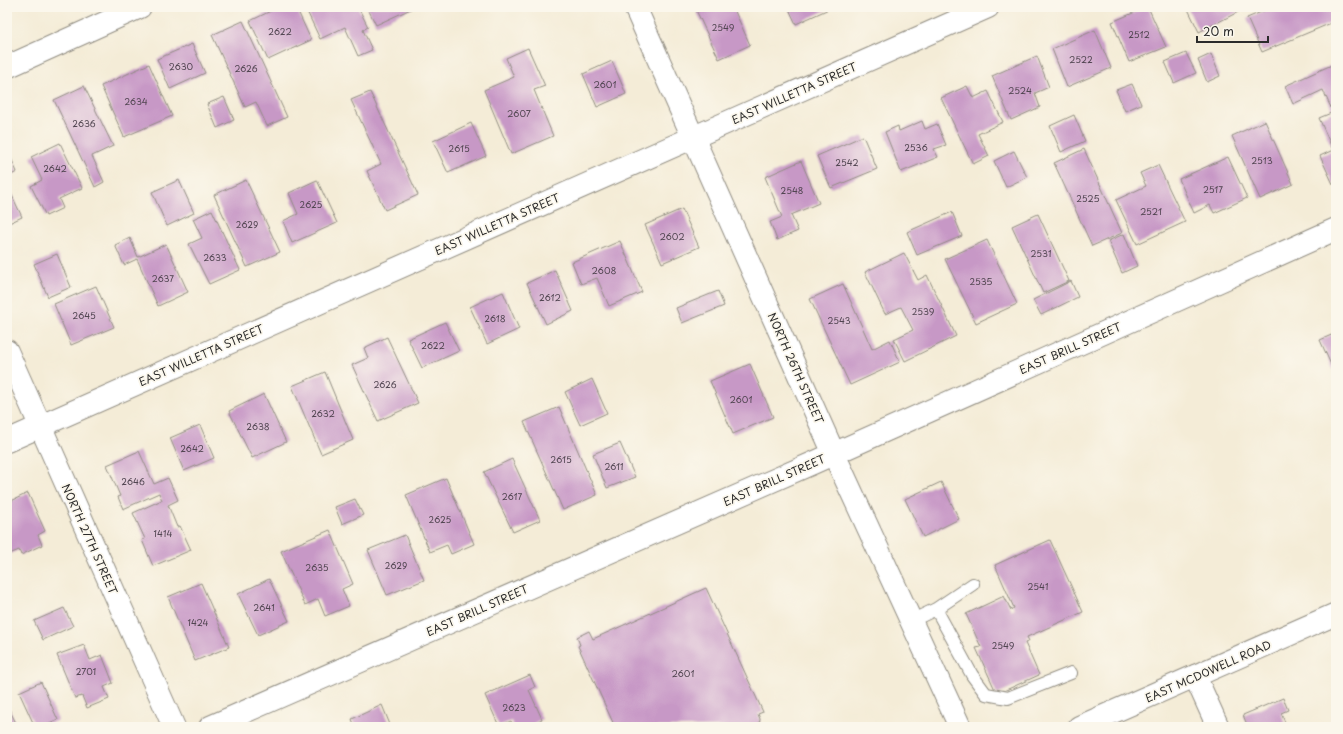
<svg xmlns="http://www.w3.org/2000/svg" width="1343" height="734" font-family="'Playpen Sans',sans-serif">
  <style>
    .building { fill: #c798c6 }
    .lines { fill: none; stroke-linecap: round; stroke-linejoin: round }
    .service-casing { stroke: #908c81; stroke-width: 14 }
    .minor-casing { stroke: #908c81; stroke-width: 24 }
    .primary-casing { stroke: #908c81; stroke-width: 24 }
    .service { stroke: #fff; stroke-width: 12 }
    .minor { stroke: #fff; stroke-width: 22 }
    .primary { stroke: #fff; stroke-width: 22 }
    .labels { text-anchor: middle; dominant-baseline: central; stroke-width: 3.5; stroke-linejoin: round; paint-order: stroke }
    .number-label { font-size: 9px; fill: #524652 }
    .street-label { font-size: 11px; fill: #2b2b2b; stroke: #fbf7ec }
  </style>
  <rect width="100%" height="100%" fill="#fbf7ec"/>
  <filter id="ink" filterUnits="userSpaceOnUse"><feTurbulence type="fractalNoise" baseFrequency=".025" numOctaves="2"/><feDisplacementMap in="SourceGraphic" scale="8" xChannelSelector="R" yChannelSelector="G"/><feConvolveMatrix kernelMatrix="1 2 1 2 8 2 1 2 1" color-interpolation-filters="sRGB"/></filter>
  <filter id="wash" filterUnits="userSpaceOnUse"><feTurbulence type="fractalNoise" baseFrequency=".012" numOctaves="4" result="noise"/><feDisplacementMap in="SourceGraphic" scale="16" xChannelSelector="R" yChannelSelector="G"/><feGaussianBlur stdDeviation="0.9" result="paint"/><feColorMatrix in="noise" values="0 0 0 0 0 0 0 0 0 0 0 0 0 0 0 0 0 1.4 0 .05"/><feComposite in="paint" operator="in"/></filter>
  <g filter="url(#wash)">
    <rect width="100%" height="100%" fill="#f4ecd7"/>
    <g id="blocks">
      <path class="building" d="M279 7H296L311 40 268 60 250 21Z
        M305 7H358L368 27 363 30 372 50 358 56 345 27 320 39Z
        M367 7H415L376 25Z
        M702 7H733L750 45 719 59 696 10Z
        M788 7H833L796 24Z
        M1147 7H1148L1166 47 1129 62 1112 22Z
        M1187 7H1235L1238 12 1199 32Z
        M1273 7H1336V21L1262 52 1247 18Z
        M243 21 287 117 267 126 256 102 245 107 212 35Z
        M1095 30 1111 68 1067 87 1052 49Z
        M192 44 205 73 170 89 157 59Z
        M528 48 545 86 534 90 553 136 511 154 484 90 514 77 506 58Z
        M1186 53 1196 73 1174 83 1165 62Z
        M1211 54 1220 76 1207 82 1198 60Z
        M1037 56 1049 87 1035 93 1040 107 1011 120 992 76Z
        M612 61 626 94 597 107 583 74Z
        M1336 63V108L1332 110 1323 90 1293 104 1285 86Z
        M149 64 172 116 124 137 101 86Z
        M1132 84 1141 104 1125 111 1116 90Z
        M84 86 113 146 92 156 104 182 95 187 54 100Z
        M967 86 973 98 988 91 1003 122 978 134 989 156 973 164 941 98Z
        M370 92 418 195 385 210 367 171 381 164 351 100Z
        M224 97 234 120 217 128 207 104Z
        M1336 111V182L1333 184 1320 156 1333 150 1319 118Z
        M1074 115 1085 141 1061 152 1050 126Z
        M922 121 925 129 937 124 946 145 934 149 938 157 901 172 885 132 898 126 899 131Z
        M1265 121 1293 184 1260 199 1232 136Z
        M471 123 486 156 448 173 433 141Z
        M863 136 877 169 831 188 817 156Z
        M60 143 82 188 59 199 63 208 46 216 31 186 42 180 31 157Z
        M7 149 17 172 7 177Z
        M1084 149 1122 233 1092 246 1054 163Z
        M1014 151 1027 177 1006 187 994 161Z
        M1228 157 1247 198 1214 213 1210 205 1194 213 1179 179Z
        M801 161 819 203 791 215 798 231 777 240 770 222 782 217 765 177Z
        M1158 165 1185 222 1137 244 1116 200 1146 186 1140 173Z
        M179 180 194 213 167 226 152 192Z
        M246 180 280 252 247 267 214 195Z
        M317 180 337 223 292 243 283 221 298 214 289 193Z
        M9 189 22 217 7 224V190Z
        M682 209 699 247 662 263 645 225Z
        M212 210 240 270 209 284 189 244 202 238 193 219Z
        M952 212 962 236 917 255 907 232Z
        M1038 214 1069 281 1043 293 1012 226Z
        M1124 234 1137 266 1122 273 1108 241Z
        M130 238 138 257 166 244 188 292 158 306 137 259 124 265 115 245Z
        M987 240 1017 304 976 323 945 259Z
        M620 241 642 292 609 306 597 278 581 284 572 262Z
        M904 253 918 280 927 275 956 336 905 361 894 339 913 330 901 307 885 314 865 272Z
        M57 254 71 287 48 297 34 264Z
        M555 270 573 311 546 324 527 283Z
        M1071 281 1078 297 1041 315 1033 300Z
        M843 284 872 349 890 340 900 362 850 385 810 299Z
        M96 286 114 327 71 345 54 304Z
        M718 291 724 306 682 323 676 308Z
        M503 292 519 329 487 344 470 307Z
        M445 322 459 351 422 368 408 339Z
        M1336 333V376L1320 340Z
        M387 337 418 403 378 421 352 365 368 358 364 348Z
        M750 364 773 417 733 434 710 381Z
        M325 372 353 440 321 454 292 386Z
        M592 379 607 413 580 425 565 392Z
        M264 394 286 442 252 458 229 411Z
        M559 407 597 495 563 510 524 422Z
        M200 425 214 458 184 471 170 438Z
        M620 443 635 477 607 488 593 454Z
        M139 451 154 484 168 478 178 500 168 505 177 527 180 526 191 550 153 566 142 540 145 539 133 513 162 500 159 493 123 509 118 497 120 496 107 465Z
        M512 459 540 520 513 532 484 472Z
        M446 478 474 544 451 554 447 545 430 552 406 495Z
        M941 482 959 519 923 537 905 499Z
        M28 493 45 531 38 535 42 545 21 555 19 550 7 555V503Z
        M355 499 363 515 342 524 335 507Z
        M330 530 353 584 342 589 349 606 325 616 318 599 305 605 281 551Z
        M405 535 424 580 387 595 368 550Z
        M1050 540 1083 612 1027 637 1029 641 1025 643 1039 675 997 694 976 648 981 647 966 614 1004 596 1011 610 1014 608 995 565Z
        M269 579 289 621 258 635 238 594Z
        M201 583 229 647 195 661 168 597Z
        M706 588 763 712 758 714 760 719 759 727H615L578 646 580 645 577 637 589 631 593 639Z
        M64 608 73 626 43 640 34 621Z
        M84 645 90 660 102 655 113 683 104 687 109 699 87 708 82 696 75 698 57 655Z
        M530 675 535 687 529 690 542 719 534 723 535 727H514L511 721 499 726 485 695Z
        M41 682 58 720 43 727H35L19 692Z
        M1283 698 1288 710 1281 713 1287 727H1248L1243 715Z
        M7 705 18 727H7Z
        M382 705 391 727H355L352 719Z"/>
    </g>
  </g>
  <g filter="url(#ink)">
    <use href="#blocks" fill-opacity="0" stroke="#908c81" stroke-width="1"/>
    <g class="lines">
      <g class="service-casing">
        <path id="service" d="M973 584 936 609 972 675 986 694 1008 698 1071 673
          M911 621 936 609"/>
      </g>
      <g class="minor-casing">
        <path id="minor" d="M635 7 834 454 960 727
          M7 67 140 7
          M7 351 174 727
          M7 441 988 7
          M1195 676 1218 727
          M210 727 813 463 1336 229"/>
      </g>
      <g class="primary-casing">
        <path id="primary" d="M1079 727 1336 614"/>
      </g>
      <use href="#service" class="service"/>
      <use href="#minor" class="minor"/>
      <use href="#primary" class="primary"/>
    </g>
  </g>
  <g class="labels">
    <g class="number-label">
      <text x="723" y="27">2549</text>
      <text x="280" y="31">2622</text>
      <text x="1139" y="34">2512</text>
      <text x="1081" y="59">2522</text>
      <text x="181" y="66">2630</text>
      <text x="246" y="68">2626</text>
      <text x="605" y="84">2601</text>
      <text x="1020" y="90">2524</text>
      <text x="136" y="101">2634</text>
      <text x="519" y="113">2607</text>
      <text x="84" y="123">2636</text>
      <text x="916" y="147">2536</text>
      <text x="459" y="148">2615</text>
      <text x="1262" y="160">2513</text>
      <text x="847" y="162">2542</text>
      <text x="55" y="168">2642</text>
      <text x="1213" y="189">2517</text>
      <text x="792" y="190">2548</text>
      <text x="1088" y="198">2525</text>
      <text x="311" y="204">2625</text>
      <text x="1151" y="211">2521</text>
      <text x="247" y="224">2629</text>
      <text x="672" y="236">2602</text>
      <text x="1041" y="253">2531</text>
      <text x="215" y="257">2633</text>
      <text x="604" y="270">2608</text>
      <text x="163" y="278">2637</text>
      <text x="981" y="281">2535</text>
      <text x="550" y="297">2612</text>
      <text x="923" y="311">2539</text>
      <text x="84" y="315">2645</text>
      <text x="495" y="318">2618</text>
      <text x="839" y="320">2543</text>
      <text x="433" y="345">2622</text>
      <text x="385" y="384">2626</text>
      <text x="741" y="399">2601</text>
      <text x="323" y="413">2632</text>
      <text x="258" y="426">2638</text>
      <text x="192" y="448">2642</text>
      <text x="561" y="459">2615</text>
      <text x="614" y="466">2611</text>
      <text x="133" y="481">2646</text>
      <text x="512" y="496">2617</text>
      <text x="440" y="519">2625</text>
      <text x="163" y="533">1414</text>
      <text x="396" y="565">2629</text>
      <text x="317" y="567">2635</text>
      <text x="1038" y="586">2541</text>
      <text x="264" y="607">2641</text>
      <text x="198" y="622">1424</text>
      <text x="1003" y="645">2549</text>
      <text x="86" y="671">2701</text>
      <text x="683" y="673">2601</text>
      <text x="514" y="707">2623</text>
    </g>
    <g class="street-label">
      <text transform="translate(794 93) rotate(-24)">EAST WILLETTA STREET</text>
      <text transform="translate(497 224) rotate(-24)">EAST WILLETTA STREET</text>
      <text transform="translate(1070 348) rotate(-24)">EAST BRILL STREET</text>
      <text transform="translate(201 355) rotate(-24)">EAST WILLETTA STREET</text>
      <text transform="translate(796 368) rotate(66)">NORTH 26TH STREET</text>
      <text transform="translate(774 480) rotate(-24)">EAST BRILL STREET</text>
      <text transform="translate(90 539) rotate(66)">NORTH 27TH STREET</text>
      <text transform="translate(477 610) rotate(-24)">EAST BRILL STREET</text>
      <text transform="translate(1208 671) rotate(-24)">EAST MCDOWELL ROAD</text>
    </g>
  </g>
  <rect width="1343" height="734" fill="none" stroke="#fbf7ec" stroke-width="24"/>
  <path d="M1197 36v6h71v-6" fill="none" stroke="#2b2b2b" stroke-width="2"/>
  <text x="1203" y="36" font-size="12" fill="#2b2b2b" stroke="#fbf7ec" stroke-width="3" paint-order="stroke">20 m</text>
</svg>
